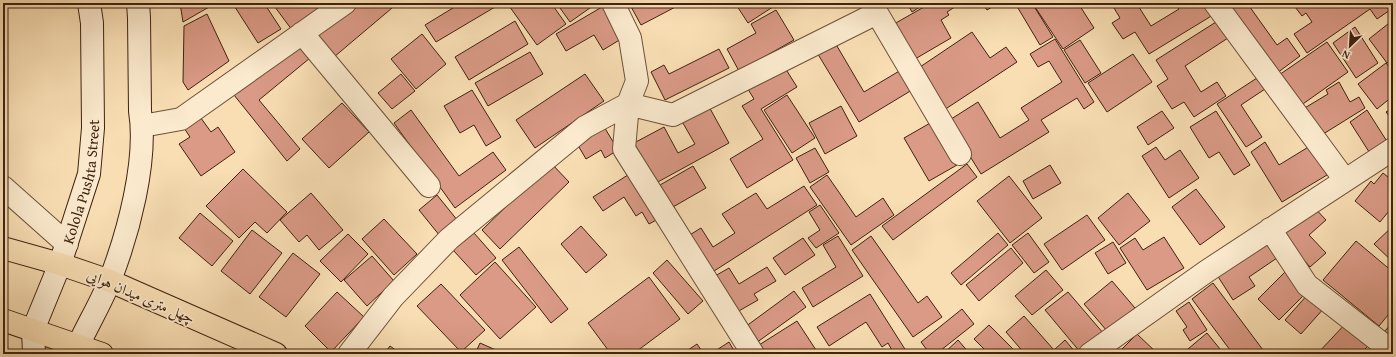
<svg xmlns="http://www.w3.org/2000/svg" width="1396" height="357" font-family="'Gentium Book Plus',Amiri,serif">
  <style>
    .building { fill: #da9a86; stroke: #3f2311 }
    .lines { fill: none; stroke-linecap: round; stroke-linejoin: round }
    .street-casing { stroke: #6e523a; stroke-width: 24 }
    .secondary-casing { stroke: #3f2311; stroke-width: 24 }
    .primary-casing { stroke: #3f2311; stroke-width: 24 }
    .street { stroke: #fbeace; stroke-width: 22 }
    .secondary { stroke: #fbeace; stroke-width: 22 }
    .primary { stroke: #f9deb4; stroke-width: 22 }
    .labels { text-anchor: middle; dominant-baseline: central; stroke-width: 3.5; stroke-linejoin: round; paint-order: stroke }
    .street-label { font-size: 15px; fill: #3f2311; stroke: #fbeace }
  </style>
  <rect width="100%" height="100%" fill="#f9deb4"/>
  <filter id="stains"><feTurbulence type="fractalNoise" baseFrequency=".005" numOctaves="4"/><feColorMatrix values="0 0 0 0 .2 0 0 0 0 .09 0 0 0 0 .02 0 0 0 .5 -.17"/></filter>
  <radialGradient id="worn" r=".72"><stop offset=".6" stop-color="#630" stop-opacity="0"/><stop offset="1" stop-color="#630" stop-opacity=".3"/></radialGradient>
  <path class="building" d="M180 3H216L183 22Z
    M234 3H264L281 29 258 43 233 4Z
    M272 3H321L324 7 292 30Z
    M356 3H388L392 8 334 57 316 35Z
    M461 3H492L495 7 436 42 425 25Z
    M507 3H551L566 24 537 45Z
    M568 3H597L570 22 560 8Z
    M629 3H683L641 25Z
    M735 3H779L748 23Z
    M907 3H926L912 12Z
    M931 3H961L947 12 949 15 941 20 951 38 915 59 894 24Z
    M982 3H999L987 10Z
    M1015 3H1032L1053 37 1040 45Z
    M1042 3H1078L1094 28 1063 49 1035 7Z
    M1111 3H1139L1137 4 1151 26 1179 9 1177 5 1181 3H1206L1213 15 1149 54 1135 32 1123 39 1112 23 1120 18Z
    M1230 3H1247L1277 45 1287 38 1300 56 1277 73 1227 5Z
    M1292 3H1335L1336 4 1338 3H1393V8L1377 19 1370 9 1307 53 1294 34 1312 22 1306 13 1302 16Z
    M607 4 626 36 603 50 594 35 566 51 556 34Z
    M776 10 794 40 739 71 727 49 756 33 751 24Z
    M207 14 229 61 188 90 183 82 184 26Z
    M1393 20V58L1387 63 1369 39Z
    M515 21 528 44 469 80 455 57Z
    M1216 22 1228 38 1185 66 1201 92 1217 82 1226 96 1194 117 1184 102 1172 109 1157 86 1168 79 1156 60Z
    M1355 27 1378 63 1356 78 1333 43Z
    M972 32 990 58 1006 47 1017 62 944 110 917 69Z
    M422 34 446 64 416 89 391 59Z
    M1055 39 1094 102 1084 109 1077 98 1041 120 1049 132 981 174 948 121 978 102 1000 138 1029 120 1021 108 1062 82 1049 61 1038 67 1030 54Z
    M1080 40 1101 73 1085 83 1064 50Z
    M834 41 864 92 901 70 912 90 859 122 816 51Z
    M1327 42 1348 72 1300 106 1279 75Z
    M297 43 310 58 259 100 300 149 287 161 234 95Z
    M719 49 729 68 665 100 651 72 664 65 669 74Z
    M530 52 543 74 488 106 475 83Z
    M1133 54 1152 82 1107 112 1088 83Z
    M782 63 797 87 761 109 793 160 747 188 730 159 763 139 742 106 754 99 746 86Z
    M1386 63 1393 72V96L1377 109 1358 84Z
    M401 74 415 91 392 109 378 93Z
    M585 74 604 101 535 148 516 120Z
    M1257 78 1265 89 1241 105 1262 137 1246 147 1217 104Z
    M1339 82 1350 102 1359 97 1365 108 1320 136 1303 109 1328 94 1326 90Z
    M472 90 501 137 486 146 474 125 460 133 444 106Z
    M787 95 815 138 792 153 764 110Z
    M342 103 369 132 329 168 302 139Z
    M707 103 729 143 656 183 634 143 664 127 678 153 695 144 680 118Z
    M841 106 857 136 825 154 809 123Z
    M1393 108V121L1386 112Z
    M411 110 459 176 493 152 506 170 455 208 394 123Z
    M1367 110 1388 143 1371 155 1350 122Z
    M1162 111 1174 128 1148 145 1137 127Z
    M1216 111 1250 165 1234 175 1219 152 1209 158 1190 127Z
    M198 114 211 132 218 127 235 152 201 176 179 144 190 137 182 125Z
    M932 122 957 165 929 181 904 138Z
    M603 125 618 150 605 158 601 150 586 159 576 142Z
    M1265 142 1279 165 1310 146 1327 175 1282 202 1251 152Z
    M1156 147 1165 160 1180 150 1199 178 1169 198 1142 156Z
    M815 148 829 172 810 183 796 158Z
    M551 163 569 182 500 249 482 230Z
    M967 164 977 177 893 240 882 226Z
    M1050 165 1061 183 1033 199 1023 181Z
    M693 166 706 188 673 207 660 185Z
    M243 169 287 212 267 233 255 222 239 238 206 206Z
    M631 173 660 218 649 224 642 212 636 216 624 197 603 211 593 197Z
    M1383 173 1393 181V206L1380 222 1355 201 1371 181 1374 184Z
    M827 175 856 217 883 198 894 215 851 245 810 187Z
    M1009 176 1042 218 1010 243 977 201Z
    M804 186 817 205 711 273 688 236 701 228 713 247 735 233 722 214 756 193 767 209Z
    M1196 189 1225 227 1200 245 1172 207Z
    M311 193 343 230 319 250 307 235 299 242 280 220Z
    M1128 193 1150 221 1119 245 1098 218Z
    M437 195 458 221 440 236 419 210Z
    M820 205 839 233 816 248 808 238 820 230 809 212Z
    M1312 205 1326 220 1309 235 1326 253 1310 267 1280 233Z
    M200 213 233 241 212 266 179 238Z
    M1087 215 1105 240 1062 270 1044 244Z
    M384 219 417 254 394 275 362 239Z
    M581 226 607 255 586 273 561 244Z
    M1393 226V262L1374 244Z
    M252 230 282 253 250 294 221 271Z
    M474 233 496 258 476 275 453 250Z
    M998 233 1008 245 961 285 951 273Z
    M1028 233 1049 262 1034 273 1012 245Z
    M348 234 368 254 341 282 320 261Z
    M838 236 863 276 813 307 802 288 836 267 823 245Z
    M871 236 918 303 927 296 942 317 913 337 852 250Z
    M1164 237 1184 268 1147 290 1120 248 1135 238 1143 250Z
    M803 238 815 255 785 275 773 258Z
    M1356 241 1393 272V309L1379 326 1323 280Z
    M1113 242 1126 263 1108 274 1095 253Z
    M1267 243 1277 258 1249 277 1255 286 1233 300 1217 275Z
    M519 247 568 309 551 323 502 260Z
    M1011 248 1023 263 979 301 966 285Z
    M293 253 320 274 286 317 259 297Z
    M372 256 394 281 367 306 344 280Z
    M667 260 703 301 688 314 653 273Z
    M495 262 536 307 500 339 460 295Z
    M767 267 776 281 754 294 758 300 737 312 715 276 729 268 739 284Z
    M1046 270 1063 290 1032 315 1015 296Z
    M1285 272 1306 293 1279 320 1258 299Z
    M649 277 680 319 633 354H611L588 323Z
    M1112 281 1135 308 1107 331 1084 304Z
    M1213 283 1266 354H1233L1192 299Z
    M441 284 485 330 461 352 417 306Z
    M794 291 806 307 756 343 745 327Z
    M337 292 364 317 331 352 305 326Z
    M1068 292 1104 334 1081 353 1045 310Z
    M1309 293 1325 307 1301 334 1285 320Z
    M870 294 908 354H890L893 352 888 343 882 347 866 322 829 346 817 327Z
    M1189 302 1207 330 1190 341 1183 330 1187 327 1176 311Z
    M962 309 974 324 936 354H930L921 342Z
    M1024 316 1054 350 1065 340 1076 353 1025 354 1006 332Z
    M797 321 816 350 809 354H766L759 345Z
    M1348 321 1371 343 1360 354H1317Z
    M1393 322V341L1383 333Z
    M989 325 1018 354H989L974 339Z
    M1207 333 1220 349 1214 354H1182Z
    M1137 334 1158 354H1122L1120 351Z
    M958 340 970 354H943Z
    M729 342 736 354H713L712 353Z
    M480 343 505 354H475Z
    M697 344 704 354H682Z
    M390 346 401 354H384Z"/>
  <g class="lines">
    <g class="street-casing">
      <path id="street" d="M871 3 960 154
        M1215 3 1345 180
        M302 33 429 186
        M142 126 181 119 345 3
        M3 187 67 244
        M1270 229 1307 285 1393 352
        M349 354 393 297 449 239 585 127 628 104 637 81 630 38 613 3
        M753 354 624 149 628 104 673 115 877 13
        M1090 354 1207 271 1393 149"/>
    </g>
    <g class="secondary-casing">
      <g id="secondary">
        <path id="s1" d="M34 354 33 330 60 264 89 174 93 128 92 23 89 3"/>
        <path d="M70 354 78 346C88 324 101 303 110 280 128 234 148 161 140 111L139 18 138 3"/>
      </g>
    </g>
    <g class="primary-casing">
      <path id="primary" d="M3 248 60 264 110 281 276 354
        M3 320 102 354"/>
    </g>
    <use href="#street" class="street"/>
    <use href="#secondary" class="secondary"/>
    <use href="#primary" class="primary"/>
  </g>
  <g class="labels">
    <g class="street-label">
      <text stroke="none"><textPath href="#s1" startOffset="181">Kolola Pushta Street</textPath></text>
      <text transform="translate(141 296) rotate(23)">چهل متری میدان هوایی</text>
    </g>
  </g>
  <rect width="1396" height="357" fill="none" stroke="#f9deb4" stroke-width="16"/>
  <rect x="4" y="4" width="1388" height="349" fill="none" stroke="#3f2311" stroke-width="2"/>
  <rect x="8" y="8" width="1380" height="341" fill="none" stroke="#3f2311"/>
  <g transform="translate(1350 46) rotate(205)" stroke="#fbeace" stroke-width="3" paint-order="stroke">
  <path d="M0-3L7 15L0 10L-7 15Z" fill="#3f2311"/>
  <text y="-6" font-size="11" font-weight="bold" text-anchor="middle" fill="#3f2311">N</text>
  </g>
  <rect width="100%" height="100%" filter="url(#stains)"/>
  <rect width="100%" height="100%" fill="url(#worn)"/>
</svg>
